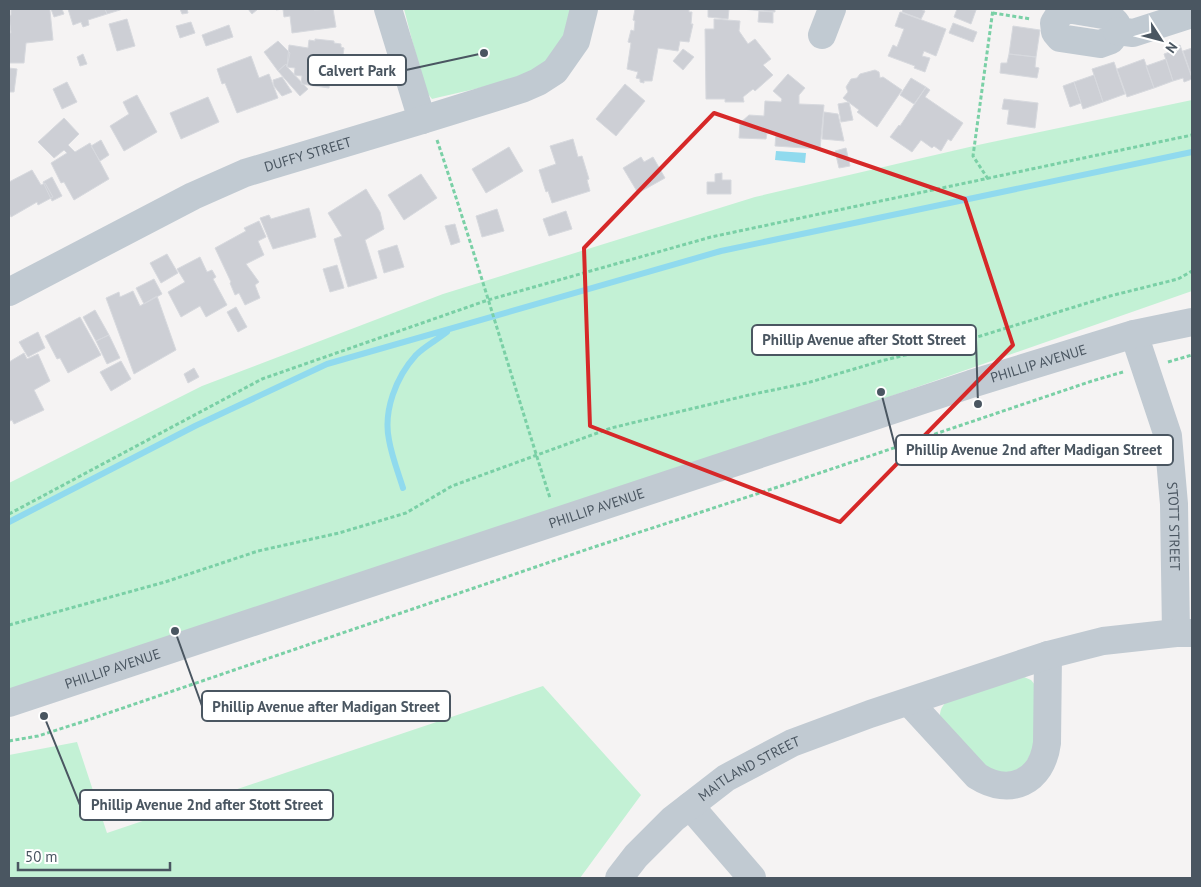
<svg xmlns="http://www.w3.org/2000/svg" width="1201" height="887" font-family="'PT Sans',sans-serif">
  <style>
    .green { fill: #c3f1d5 }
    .water { fill: #90daee }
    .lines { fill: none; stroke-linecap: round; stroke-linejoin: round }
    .stream { stroke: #90daee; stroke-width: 6 }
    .building { fill: #cdcfd5; stroke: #d7d9de }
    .path { stroke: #7ad0a6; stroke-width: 3; stroke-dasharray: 4 2.5; stroke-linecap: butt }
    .minor { stroke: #c1cad2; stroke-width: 28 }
    .marked { fill: none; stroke: #d62828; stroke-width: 4; stroke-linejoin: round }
    .labels { text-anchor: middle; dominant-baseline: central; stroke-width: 5; stroke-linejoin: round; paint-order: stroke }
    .street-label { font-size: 14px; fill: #4a5661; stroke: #fff }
    .leader { fill: none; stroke: #4a5661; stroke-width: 2 }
    .callout-dot { fill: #4a5661; stroke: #fff; stroke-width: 2 }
    .callout { fill: #fff; stroke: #4a5661; stroke-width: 2 }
    .callout-label { font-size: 15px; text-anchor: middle; font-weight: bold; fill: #4a5661 }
  </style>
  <rect width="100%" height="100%" fill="#f5f3f3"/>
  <path class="green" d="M404 9H573C568 26 562 47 548 60 525 81 464 91 432 99L425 90Z
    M1192 100V291L41 693 9 701V483L202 386 443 294 755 197 978 145Z
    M1024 677 1031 680 1036 686 1037 742 1022 770 989 775 940 720C939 709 943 703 953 698Z
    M543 686 641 795 580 878H9V755L77 742 107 833Z"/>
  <path class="water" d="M776 151 806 153 805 163 775 160Z"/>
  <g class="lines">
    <path class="stream" d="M403 488C398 472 392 457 389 440 383 411 396 377 416 355 425 346 437 340 447 332
      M9 522 195 426 327 364 721 251 1192 152"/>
  </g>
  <path class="building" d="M11 9H50V11L53 40 26 43 24 63H9V33H11L9 16 11 15Z
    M51 9H62L64 14 54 17Z
    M68 9H105L107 14 88 20 89 25 83 27 81 22 73 25Z
    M105 9H123L107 14Z
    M180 9H187L188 13 182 14Z
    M248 9H258L252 14Z
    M275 9H314V10L333 9 336 27 292 33 290 16 284 17 283 9 276 10Z
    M635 9H689V12H692L691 24H693L689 42 680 41 678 51 658 48 652 81H644V83L640 82V79L636 78 638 72 627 69 631 43 628 42 631 30 634 31 635 21 633 20Z
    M708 9H729L728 19 708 17Z
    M741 9H775V12Z
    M903 9H920L925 11 921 19 902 12Z
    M957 9 976 10 971 24 954 17Z
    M759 11 773 12V23L758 22Z
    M900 12 946 29 936 56 924 51 922 56 930 58 925 72 914 68 915 66 888 56 893 45 897 47 904 29 895 26Z
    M127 19 135 46 117 51 109 24Z
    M714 19 740 21 739 31 748 44 755 39 771 59 763 65 773 75 755 91 753 89 743 97 744 102H725V99H706L705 29H714Z
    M191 22 195 33 180 38 176 26Z
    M953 23 977 32 973 42 949 33Z
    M229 25 233 37 206 46 202 35Z
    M1013 26 1040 30 1036 57 1009 54Z
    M315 39 334 41V43L341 44V47L344 48 342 62H338L337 72 331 71 329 88 301 84 302 76 294 75 295 68 287 67 289 45 308 48 309 40 315 41Z
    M278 41 290 53 287 67 286 64 278 71 264 52Z
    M1180 45 1192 78V79L1184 82 1183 78 1173 81 1164 54 1175 50 1174 48Z
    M1192 48V77L1183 51Z
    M683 49 694 57 683 70 673 61Z
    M83 54 87 64 80 66 77 57Z
    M1009 54 1036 57 1035 67 1039 68 1037 78 1000 73 1001 63H1007Z
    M251 56 259 78 269 74 278 98 237 113 225 83 222 84 217 69Z
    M1144 59 1154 88 1127 97 1117 69Z
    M1166 59 1173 81 1154 88 1146 66Z
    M1114 62 1125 94 1103 102 1092 69Z
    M286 64 287 67 308 89 300 96 278 71Z
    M9 68 17 69 14 92H9Z
    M875 70 879 72 880 78 883 77 902 90 877 127 857 112 859 110 843 98 848 92 846 87 851 79 857 78 860 74Z
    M788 74 805 88 799 95V104L824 105 820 149 775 146 776 134 767 133 766 139 739 138 740 123 749 115 764 116 765 101 781 102 782 99 773 91Z
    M1094 75 1103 102 1083 109 1074 82Z
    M282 77 292 92 282 96 274 86 273 80Z
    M911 78 926 87 914 104 900 95Z
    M67 82 77 102 62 109 53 89Z
    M1074 82 1081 103 1070 107 1063 86Z
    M625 84 645 101 616 136 596 119Z
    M926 87 930 90 925 97 963 123 951 141 948 139 941 151 934 146 932 148 921 140 912 152 890 137 899 125 900 126Z
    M137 95 157 132 124 151 110 126 129 114 123 102Z
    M208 97 219 122 181 139 170 113Z
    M1004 99 1038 103 1035 128 1007 124 1009 110 1002 109Z
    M849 102 853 120 841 122 838 104Z
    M824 112 838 114 844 141 822 139Z
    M64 118 79 134 68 145 75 152 90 143 109 179 74 200 64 182 61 183 51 163 67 153 64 150 54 158 38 142Z
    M573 139 578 157 582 156 589 179 587 180 590 191 552 203 548 191 546 192 539 170 556 164 550 146Z
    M101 140 109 155 100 161 91 146Z
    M509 147 523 171 486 193 472 169Z
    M846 148 850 166 839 168 835 151Z
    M641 157 644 162 653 157 665 178 638 193 623 168Z
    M32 170 41 185 45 183 53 197 38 205 37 202 11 217 9 213V182Z
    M722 173V180H731V194H707V182H715V174Z
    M421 174 437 198 404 220 388 195Z
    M52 177 62 196 52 201 43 182Z
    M366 189 380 212 384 229 365 240 377 278 348 287 334 239 342 236 328 213Z
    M309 208 316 237 273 249 260 218 269 215 271 219Z
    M497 209 504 231 482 237 476 216Z
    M566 211 572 229 549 236 543 219Z
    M259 221 266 237 258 241 264 255 246 264 259 282 255 285 260 298 245 305 239 293 235 295 230 283 231 282 215 248 246 231 244 228Z
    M455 224 460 242 451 245 445 226Z
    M397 245 404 267 384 273 378 251Z
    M167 254 178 273 161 283 150 263Z
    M200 257 207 272 212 270 216 277 213 279 227 305 206 317 200 306 181 317 168 292 185 282 177 269Z
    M337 265 344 288 330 292 323 269Z
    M154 279 162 294 144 304 136 288Z
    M133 291 140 306 157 296 176 350 134 374 106 298 119 292 120 297Z
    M236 307 247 327 238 332 227 312Z
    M95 310 109 335 96 341 83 317Z
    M80 317 101 355 68 373 60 358 57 359 45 336Z
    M38 332 45 348 28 357 19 342Z
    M109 335 120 358 107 364 96 341Z
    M24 353 27 359 38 354 50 381 34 390 44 410 14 424 12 420 10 421 9 419V362Z
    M121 361 131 379 111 391 100 372Z
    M194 368 199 377 188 383 184 374Z"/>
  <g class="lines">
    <path class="path" d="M993 13 1031 19
      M437 140C477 259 512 379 550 498
      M988 179 973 156 993 9
      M1168 362 1192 355
      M9 514 262 379 488 300 711 237 1192 135
      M9 625 165 582 258 551 339 533 406 513 452 486 611 428 749 395 807 383 881 361 974 338 1110 296 1178 279 1192 271
      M9 741 38 736 85 721 594 547 784 485 1092 381 1123 372"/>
    <g class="minor">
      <path d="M388 9 422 120"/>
      <path d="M1067 9 1109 16 1116 23 1117 31 1111 40 1100 44 1060 38 1055 32 1054 23 1059 15Z"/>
      <path d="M1117 31 1133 33 1192 14"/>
      <path d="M822 35 832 9"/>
      <path id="s1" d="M9 292 193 196 245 173 422 120 522 89 538 82 555 71 576 41 584 9"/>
      <path id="s2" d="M1134 334 1168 436 1174 504 1176 633"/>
      <path d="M909 702 977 776C1010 797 1042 782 1047 743L1048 655"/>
      <path id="s3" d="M9 703 971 384 1134 334 1192 322"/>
      <path d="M690 806 752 878"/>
      <path id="s4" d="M619 878 636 856 673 819 726 778 792 743 870 714 1048 655 1103 641 1176 633H1192"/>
    </g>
  </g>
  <path class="marked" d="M714 113 965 199 1013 345 840 522 590 426 584 248Z"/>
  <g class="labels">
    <g class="street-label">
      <text stroke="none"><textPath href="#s1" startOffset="330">DUFFY STREET</textPath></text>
      <text stroke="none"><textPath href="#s3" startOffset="1084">PHILLIP AVENUE</textPath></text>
      <text stroke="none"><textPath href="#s3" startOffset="619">PHILLIP AVENUE</textPath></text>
      <text stroke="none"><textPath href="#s2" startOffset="198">STOTT STREET</textPath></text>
      <text stroke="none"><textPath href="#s3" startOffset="109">PHILLIP AVENUE</textPath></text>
      <text stroke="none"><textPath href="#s4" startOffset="172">MAITLAND STREET</textPath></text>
    </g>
  </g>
  <path class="leader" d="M484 53L406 70M978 404L976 340M881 392L896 450M175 631L202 706M44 716L80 805"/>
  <g class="callout-dot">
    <circle cx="484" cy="53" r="5"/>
    <circle cx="978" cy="404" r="5"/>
    <circle cx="881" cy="392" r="5"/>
    <circle cx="175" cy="631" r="5"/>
    <circle cx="44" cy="716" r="5"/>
  </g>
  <g class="callout">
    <rect x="308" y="55" width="98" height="30" rx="5"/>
    <rect x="752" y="325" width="224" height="30" rx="5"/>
    <rect x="896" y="435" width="277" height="30" rx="5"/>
    <rect x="202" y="691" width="248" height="30" rx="5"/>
    <rect x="80" y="790" width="253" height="30" rx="5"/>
  </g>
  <g class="callout-label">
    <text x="357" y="76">Calvert Park</text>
    <text x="864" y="345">Phillip Avenue after Stott Street</text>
    <text x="1034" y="455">Phillip Avenue 2nd after Madigan Street</text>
    <text x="326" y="712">Phillip Avenue after Madigan Street</text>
    <text x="207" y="810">Phillip Avenue 2nd after Stott Street</text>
  </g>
  <rect width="1201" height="887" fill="none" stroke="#4a5661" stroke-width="20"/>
  <g transform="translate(1161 40) rotate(126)" stroke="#ffffff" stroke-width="4" paint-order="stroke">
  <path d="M0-4L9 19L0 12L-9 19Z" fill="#4a5661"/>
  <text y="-8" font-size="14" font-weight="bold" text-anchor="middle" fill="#4a5661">N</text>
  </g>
  <path d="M18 862v8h152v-8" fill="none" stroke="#4a5661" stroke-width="2.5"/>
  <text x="25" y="862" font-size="15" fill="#4a5661" stroke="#ffffff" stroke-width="4" paint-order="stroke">50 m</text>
</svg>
